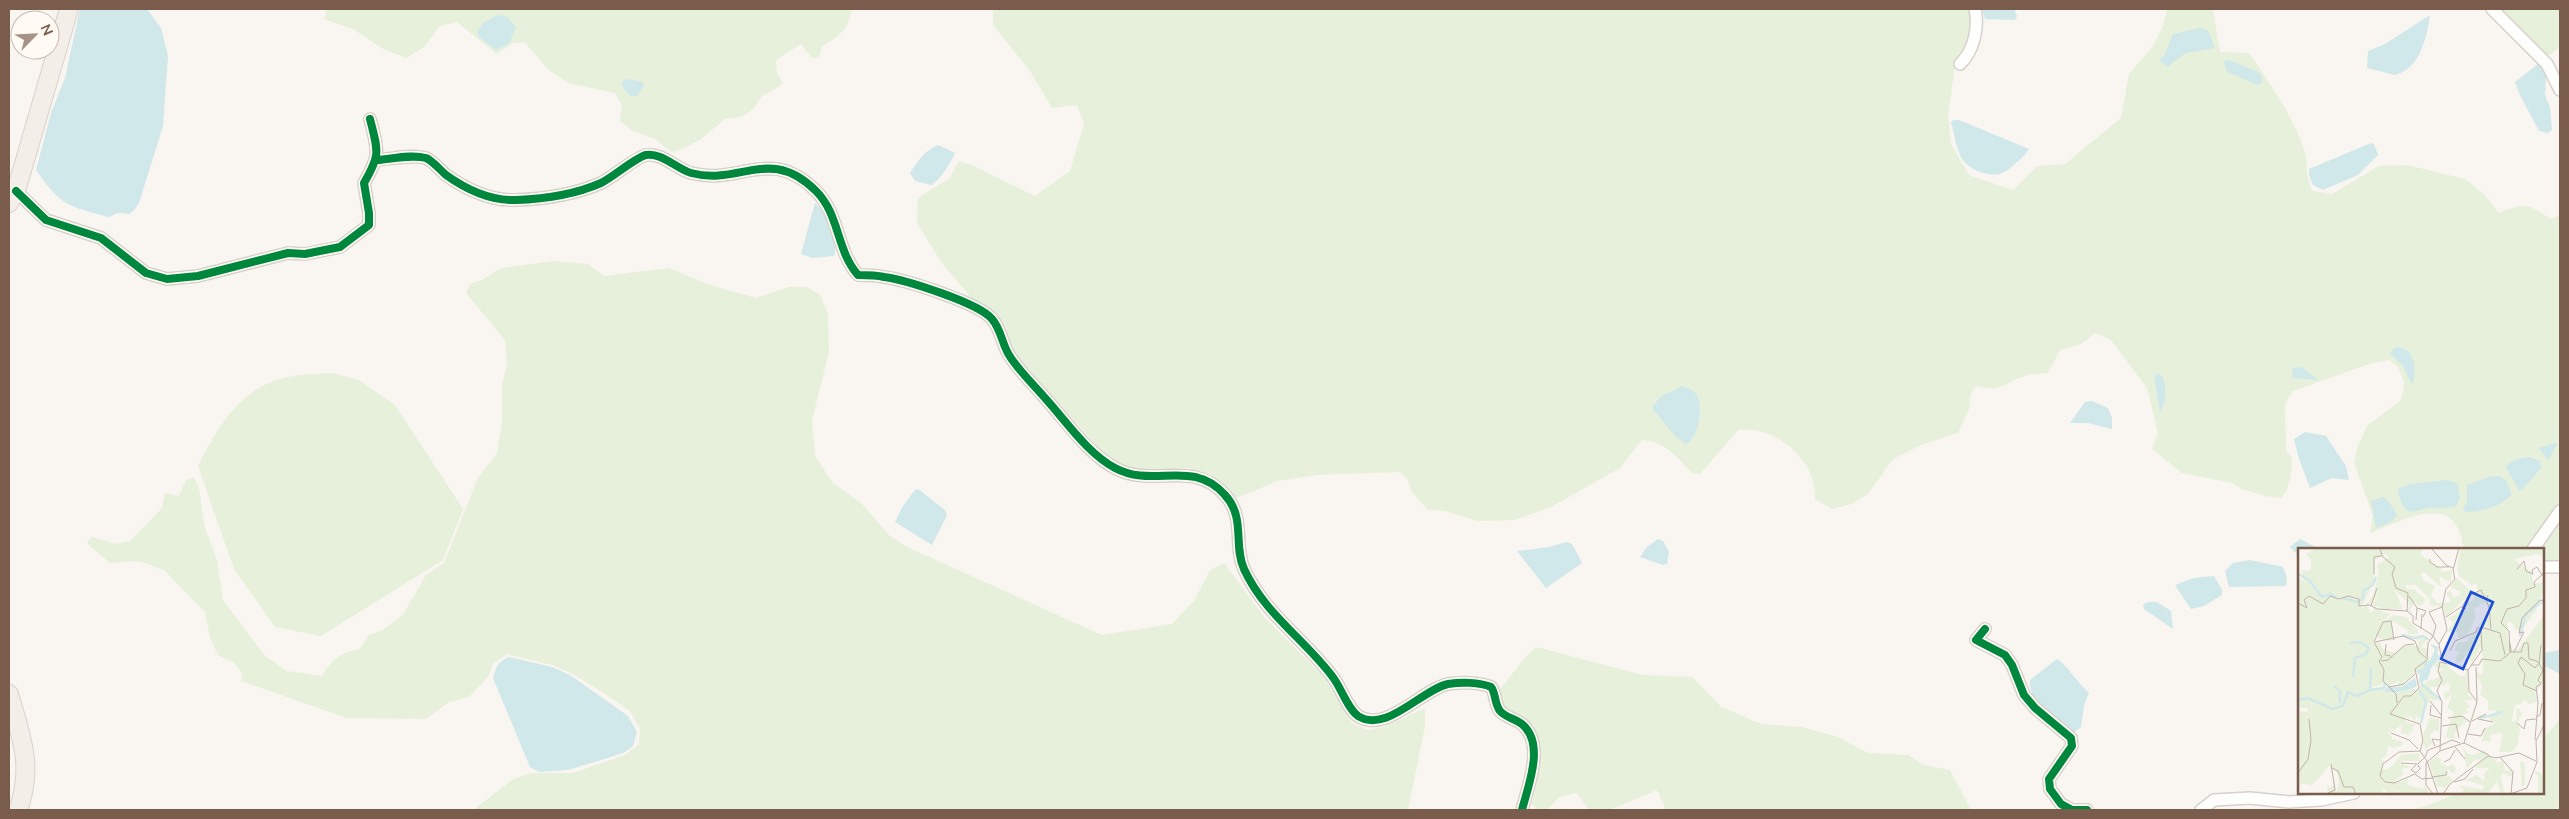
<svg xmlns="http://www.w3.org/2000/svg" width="2569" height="819" font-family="Mulish,sans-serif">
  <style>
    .green { fill: #e7f0db }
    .water { fill: #d0e8ea }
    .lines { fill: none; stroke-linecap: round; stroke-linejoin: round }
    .street-casing { stroke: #d7d1cb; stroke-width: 14 }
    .primary-casing { stroke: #dad1cc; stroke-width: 20 }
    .street { stroke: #fefefd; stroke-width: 11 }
    .primary { stroke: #f3eee8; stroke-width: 18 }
    .cycleway-casing { stroke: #fffaf3; stroke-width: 11 }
    .cycleway { stroke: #00873e; stroke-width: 8 }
    .inset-river { fill: none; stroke: #d0e8ea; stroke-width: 2.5 }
    .inset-road { fill: none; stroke: #c2b3aa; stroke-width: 1 }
    .view { fill: #1d4ed8; fill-opacity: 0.15; stroke: #1d4ed8; stroke-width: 2.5 }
    .inset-edge { fill: none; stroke: #7a5c4d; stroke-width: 2.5 }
  </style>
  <rect width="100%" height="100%" fill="#f9f5f0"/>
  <path class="green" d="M327 9H852C848 30 840 36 822 46L819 58H812L801 44 776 60 777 73 783 84 761 97 752 110 743 116 725 119 701 139 683 149 671 152 655 139 633 131 620 121 622 105 615 93 568 83 549 70 524 42 513 43 497 54 457 22 440 26 424 47 406 58 383 49 353 29 324 19Z
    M993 9H1972L1976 19 1964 51 1955 66 1948 114 1951 144 1969 175 2013 190 2037 166 2065 164 2121 118 2129 74 2153 46 2163 26 2167 9H2213L2220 52 2249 53C2268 81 2292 114 2303 147 2309 163 2304 175 2313 191L2332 194 2379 166 2407 165 2465 179 2484 194 2499 213C2525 202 2528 204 2551 219L2560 215V562L2543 563V549H2470L2462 544C2462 534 2459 530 2454 522 2437 500 2392 525 2370 533L2373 516 2354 463 2358 445 2368 425 2400 401 2403 393 2404 382 2398 367 2389 360 2372 363 2293 391 2285 404 2286 451 2292 458C2291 472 2291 488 2281 498L2265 496 2242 489 2232 483 2182 473 2152 449 2158 433 2147 388 2111 340 2095 333 2081 344 2060 350 2048 373C2041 374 2031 373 2024 376 2001 385 2003 392 1976 386L1970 395 1969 409 1958 433 1921 445 1893 459 1868 494 1851 504 1832 509 1815 499C1817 460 1776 425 1738 430L1700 474 1692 473C1677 457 1665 441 1642 440L1620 468 1549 508 1515 520 1478 521 1445 511 1428 510 1412 492 1407 478 1399 472 1317 475 1277 481 1237 498 1211 475 1188 468 1148 473 1119 466 1097 446 1014 353 990 310 974 301 942 263 917 223 918 198 950 178 959 161 972 165 1035 196 1070 171 1084 124 1077 105 1052 108 1030 71 993 25Z
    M2496 9H2560V47L2548 56Z
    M554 261 588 264 604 276 669 268 710 285 756 298 788 287H807L820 295 828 314 829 352 812 420 815 456 833 483 861 503 889 535 907 547 1102 635 1172 624 1194 601 1210 570 1224 563 1265 618 1324 677 1352 723 1368 730 1384 727 1425 708V726L1408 810H473L512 780 530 773H573L625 755 639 744 640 729 630 711 602 692 571 673 552 665 507 654 493 664 489 676 469 697 449 702 426 719 347 718 241 681 242 673 233 662 218 655 210 638 205 612 165 571 146 563 131 561 110 563 87 543 92 537 116 544 130 541 162 508 165 493 179 496 186 480 194 477 199 488 205 528 217 560 223 600 265 656 287 671 322 676C332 659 340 653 360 649L369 635 383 630 403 615 426 575 444 563 478 478 497 453 502 421V385L507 364 505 340 466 293 470 284 482 280 501 268Z
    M332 373 359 380 395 405 463 509 443 560 321 636 275 627 234 569 198 466C215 432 236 395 274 381 292 374 312 374 332 373Z
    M1536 647 1643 675 1692 677 1720 706 1761 724 1801 727 1836 736 1868 753 1908 755 1924 765 1950 770 1971 810H1666L1657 790 1610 810H1589L1577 793 1559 797 1547 810H1538L1532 804C1536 783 1545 755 1537 735 1528 714 1499 718 1497 692 1511 678 1520 661 1536 647Z
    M2560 719V810H2407L2427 806 2457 793H2543V739Z"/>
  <path class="water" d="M80 9H147L161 28 168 56 163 126 139 203C127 222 128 209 115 214 113 215 111 217 108 217 68 206 61 206 36 170L51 113 65 78Z
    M1982 9H2014L2017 16 2015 20 1985 19Z
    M498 15 507 17 516 27 509 44 496 50 479 37 477 32 483 23Z
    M2430 15C2427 37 2420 69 2395 75L2367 68 2368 51 2385 44Z
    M2200 28 2208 30 2215 48 2186 53 2167 67 2159 60 2165 54 2173 34Z
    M2229 60 2258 72 2262 76 2263 82 2257 85 2226 71 2224 61Z
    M2538 64 2541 65 2546 76 2545 95 2550 107 2552 130 2548 133 2539 131 2519 93 2515 82Z
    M627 79 643 82 644 86 637 96H631L625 91 621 82Z
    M1954 120H1959L2029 149C2024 157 2008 172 1999 174 1987 177 1966 168 1961 157 1956 147 1954 133 1951 122Z
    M2371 143 2374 144 2378 155 2358 175 2323 190 2313 185 2309 175V169Z
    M938 145 955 153C949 165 943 176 932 185L915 181 910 173C918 161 924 151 938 145Z
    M815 203C826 212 839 243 834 256L813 258 801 254Z
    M2397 347C2416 348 2417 371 2412 385L2403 366 2390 354 2393 349Z
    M2301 367 2319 380 2292 378 2293 368Z
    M2159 373C2168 382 2167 402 2160 412L2154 377Z
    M1682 386C1687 388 1693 390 1696 394 1704 407 1699 438 1686 444L1676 437 1652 408 1660 397Z
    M2092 401 2108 408 2112 418V429L2088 423H2070L2085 402Z
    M2305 432 2326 436 2346 466 2349 480 2332 478 2310 488 2299 459 2294 439Z
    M2555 443 2557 444 2548 461 2539 448Z
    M2529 457 2540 461 2541 468 2522 490H2519L2505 466 2517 459Z
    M2500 476 2506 481 2512 494C2501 507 2481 512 2465 512L2463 508 2467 501V485L2489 477Z
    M2447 480 2457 483 2460 497 2456 506C2446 510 2435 506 2424 509 2419 510 2412 513 2408 511 2402 508 2398 495 2398 489L2410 484Z
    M918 489 945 510 947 515 932 545 895 522 903 506 915 490Z
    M2383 497 2388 500 2397 515 2391 522 2376 528 2371 501Z
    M1658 539 1663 541 1669 552 1667 564 1663 565 1640 557 1647 547Z
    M2300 539 2318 548 2319 549H2299V556L2290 547Z
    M1567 542 1572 544 1582 563 1546 588 1517 551 1549 547Z
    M2250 560 2283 567 2287 578 2286 586 2229 587 2225 571 2233 563Z
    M2214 576 2222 590V595L2204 606 2191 609 2175 585 2194 578Z
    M2149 602H2157L2171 611 2173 629 2144 609 2143 604Z
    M2560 650V674L2543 665 2544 653Z
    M509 657 552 667 570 675 628 716 637 732 633 746 625 752 608 758 568 770 539 772 530 767 493 678C496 667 498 661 509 657Z
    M2057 659C2063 661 2081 686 2089 693L2084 705 2081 727 2072 734C2055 719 2028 704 2030 680Z"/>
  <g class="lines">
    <g class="street-casing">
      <path id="street" d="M2492 9 2547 64 2560 90
        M1960 64C1974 51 1979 27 1975 9
        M377 160C392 159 411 154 426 158 433 161 440 170 446 175 467 190 490 201 516 200 543 199 576 194 601 183 612 178 636 157 646 155 661 152 677 169 691 173 741 186 770 145 816 191 840 215 836 250 858 275 867 275 876 275 884 277 906 280 979 303 992 319 1001 329 1002 344 1009 355 1018 370 1033 384 1045 398 1066 421 1087 453 1115 468 1154 489 1192 458 1225 495 1246 518 1233 545 1244 569 1264 613 1304 639 1332 676 1341 687 1347 708 1358 716 1386 734 1421 690 1448 684 1461 682 1479 682 1491 687 1496 693 1494 703 1500 711 1506 718 1517 719 1523 725 1545 745 1528 786 1522 810
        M16 191 46 220 101 238 146 273 167 279 198 276 288 253 305 254 340 247 369 225V213L364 183C381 154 378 151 370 119
        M2533 549 2560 511
        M2543 567H2560
        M1985 629 1976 640 2005 655 2012 665 2024 695 2035 708 2071 738 2072 746 2049 779 2050 789 2061 804 2072 810H2087
        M2201 810 2214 800 2250 798 2289 802 2321 800 2354 793"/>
    </g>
    <g class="primary-casing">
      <path id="primary" d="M9 203 16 191 69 9
        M9 694C21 736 34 766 18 810"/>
    </g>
    <use href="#street" class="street"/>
    <use href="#primary" class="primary"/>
    <g class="cycleway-casing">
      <path id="cycleway" d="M377 160C392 159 411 154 426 158 433 161 440 170 446 175 467 190 490 201 516 200 543 199 576 194 601 183 612 178 636 157 646 155 661 152 677 169 691 173 741 186 770 145 816 191 840 215 836 250 858 275 867 275 876 275 884 277 906 280 979 303 992 319 1001 329 1002 344 1009 355 1018 370 1033 384 1045 398 1066 421 1087 453 1115 468 1154 489 1192 458 1225 495 1246 518 1233 545 1244 569 1264 613 1304 639 1332 676 1341 687 1347 708 1358 716 1386 734 1421 690 1448 684 1461 682 1479 682 1491 687 1496 693 1494 703 1500 711 1506 718 1517 719 1523 725 1545 745 1528 786 1522 810
        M16 191 46 220 101 238 146 273 167 279 198 276 288 253 305 254 340 247 369 225V213L364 183C381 154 378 151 370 119
        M1985 629 1976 640 2005 655 2012 665 2024 695 2035 708 2071 738 2072 746 2049 779 2050 789 2061 804 2072 810H2087"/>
    </g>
    <use href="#cycleway" class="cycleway"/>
  </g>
  <g transform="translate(2298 548)">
    <rect width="246" height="246" fill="#f9f5f0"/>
    <path d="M19 0H124L123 7 144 21 142 24 154 22 153 35 141 28 143 39 126 24 122 26 126 33 137 38 133 47 139 55H151L153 51 148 46 152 42 156 50 162 47 163 44 152 39 159 30 174 44 148 69 145 58H133L130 49 118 37H107L109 41 117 42 128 52 122 58 116 54 112 62 115 66 110 62 112 57 96 41 105 62 92 60 91 63 74 57 82 45 69 58 73 65 76 60 92 66 86 73 95 67 108 69 120 82 119 86H109L110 82 94 73 95 92 89 93 77 88 75 96 82 94 85 101 97 105 108 97 119 98 122 92 111 90H121L125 87 130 90 123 99 129 101 131 111 134 107 130 115H125L127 120 118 123 108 134 107 132 105 138 99 140 101 133 91 138 86 136 75 139V143L86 140V143L97 146 109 141 119 142 132 131 135 133 141 128V124L145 121 138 120 136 117 142 110 141 119 143 115 148 116 161 128H167L169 123 170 146 175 152H166L172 158 168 161 171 165 162 167 169 173 157 183 156 191 147 189 156 164 149 160 154 146 148 152 146 147 147 143 151 144 152 136 148 134 147 138 141 135 140 139H131L141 151 134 153 133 150 124 168 120 171 118 166 117 173 112 167 111 170 106 168 109 175 119 176 114 179 115 185 111 182 112 187 103 185 104 177 91 185 95 191 111 196 105 194 103 198 93 200 90 197 89 207 83 211 87 213 82 222 92 220 103 207 120 205 122 213H102L103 216 114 219 104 221 105 227 95 234H104L110 229 109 237 125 241 127 238 131 244 129 246H106L98 242 99 246 91 245 86 241 83 245 88 246H30L29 239 35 238 37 233 38 245 41 234 39 224 32 217 14 237 3 235 0 243V163L10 164 9 160H0V31L6 32 4 23 13 22V12L8 6ZM88 6 91 9 79 17 81 26 75 48 62 63 76 33 77 12ZM163 0H246V11L240 6 215 11 234 25 235 36 245 35 246 39 238 63 224 81 218 82 214 75 210 74 209 89 215 102 220 101 246 68 247 133 237 144 239 154 231 156 227 151 223 156 217 157 213 174 219 172 218 160 222 161V165L226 162 219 175 222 181 219 198 214 204H201L205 185 193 186 192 195 188 192 184 194 187 180 198 175 190 170 199 165 197 162 190 163V152L182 147 184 138 178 126 179 123 182 127 185 125 184 96 173 116 170 103 164 113 159 115 157 110 162 105 156 102 160 94H168L178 82 185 84V77L178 79 191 68V51L185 56 181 53 183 57 176 60 178 69 169 87 160 90 159 84 149 83 156 74 150 71 164 61 171 62 168 54 175 53 180 42 178 36 173 37 161 28 159 18ZM133 170 141 171V184L136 182 132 188 134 195 127 202 125 186 131 173H128ZM165 198 169 205 175 207 186 203 200 215 206 212 207 223 217 222 212 229 206 225 203 228 206 246H203L199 234 189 246 163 245 166 242 161 237 184 242 186 238 168 232 178 227 187 233 186 225 192 220H176L184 211 176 212 169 221ZM138 209 144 212 141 215 151 219 154 216 158 220 156 226 149 220V227L155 231 147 240 139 238 131 215ZM222 213 227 215V237L224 239ZM236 224H242L246 230V246H240V228Z" fill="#e7f0db" fill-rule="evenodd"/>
    <path d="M132 96 141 99 139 105 142 109 133 120 130 131 121 135 122 127 118 123 127 120 125 115 132 113 137 102ZM117 130 119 137 116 140 97 145 86 143 90 138 104 139Z" fill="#d0e8ea"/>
    <path class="inset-river" d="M0 26 11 32 24 49 32 46 38 49M45 50 60 54 65 50 66 42 75 37 78 29M104 87 116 90 125 88 131 92M222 88 228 66 247 51M52 95 62 94 71 100 68 106 57 110 55 129M123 131 124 137 143 152M36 138 42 143V155M72 141 73 120M72 142 86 140 87 135M121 142 128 153 123 175M0 152 10 150 34 161 45 158 50 144 59 148 72 142M182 170 205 164"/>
    <path class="inset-road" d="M82 0 84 8 97 19 94 26 98 40 110 45 109 63 115 68V75L133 86 141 96 143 108 151 116 170 122 171 143 179 154 166 195 142 203 128 215V237L135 246M133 0 148 17 155 20M132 11V14L139 19H151M219 21 226 13 228 23 235 26 234 22 239 19 244 27M76 26V9L83 8M190 47 188 52 191 59 193 81M111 48 119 60 118 72M0 55 9 60 6 52 11 48 25 56 32 48 41 51 50 48 61 51V58L72 57 79 61 109 63M73 58 79 40M164 59 170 48 183 42 188 52M119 60 128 63 125 69M148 69 163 59 168 61M123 81 124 66M135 88 138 78 131 64 144 59 148 41 157 31 155 22 161 0M135 88 130 95 129 112 117 121 121 140 113 148H106L92 166 122 176 125 193 122 203 129 213 140 246M96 92 93 73 85 74 76 94 84 109 81 113 86 122 85 133 98 146 99 155M77 94 105 88 117 93 121 104 128 110M88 96 87 107 93 108M141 96 149 82 144 58M152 103 157 93 178 84 179 80H186L202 85 207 107M216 104 226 84 221 85 224 70 242 52 247 53M83 113 90 112 107 97 116 96M241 116 243 97M173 117H181L184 111 202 113 213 104 212 95M178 119 179 153M170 122 184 102 183 81M91 139 106 136 117 126M239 143 225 137 227 126 220 115 223 109 237 120 240 116M132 153 143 167M133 157 132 167 143 170M238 169 242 167 244 155M150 170 164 168 172 174M180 171 195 174M174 173 188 166M219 175 226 181 228 172 238 171M144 178 158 176 161 190M93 185 111 192 120 201M170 186 183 188 187 180M237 192 240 155 238 139 243 136 240 132 245 122 239 113 231 111 230 95H226L223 104H212L211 83 203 75 209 61 221 58 228 50V42L237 39 236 34 245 26 247 18M166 195 191 207M137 198 134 191 142 192M141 198 154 192 162 195M157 199 167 211M122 203 101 204 85 216 82 228 87 234 96 235 117 226 124 231 135 230M142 203 144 154 139 143 144 132 140 123 142 114 149 116M127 209 130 202 141 198M202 209 215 224 213 246M146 214 152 211 157 202M239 214 238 193 247 175M103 215 120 216 127 209M118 217 113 222 118 225 122 221 120 217M34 220 40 223 46 239H55L58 246M0 225 10 211 13 192 11 171M134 229 148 227 149 223M156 234 167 231 175 221M28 246 37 242 33 216M145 246 152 236 190 208 198 210 221 205 238 213M212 246 229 240 239 214"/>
    <path class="view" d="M173 44 195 54 165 121 143 111Z"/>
    <rect width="246" height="246" class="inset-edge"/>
  </g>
  <rect width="2569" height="819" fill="none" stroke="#7a5c4d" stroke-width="20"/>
  <g transform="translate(35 35) rotate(66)"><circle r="24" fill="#fffaf3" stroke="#cabbb1"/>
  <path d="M0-4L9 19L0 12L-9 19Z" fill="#a69286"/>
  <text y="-8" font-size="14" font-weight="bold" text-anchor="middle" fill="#7a5c4d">N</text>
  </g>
</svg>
